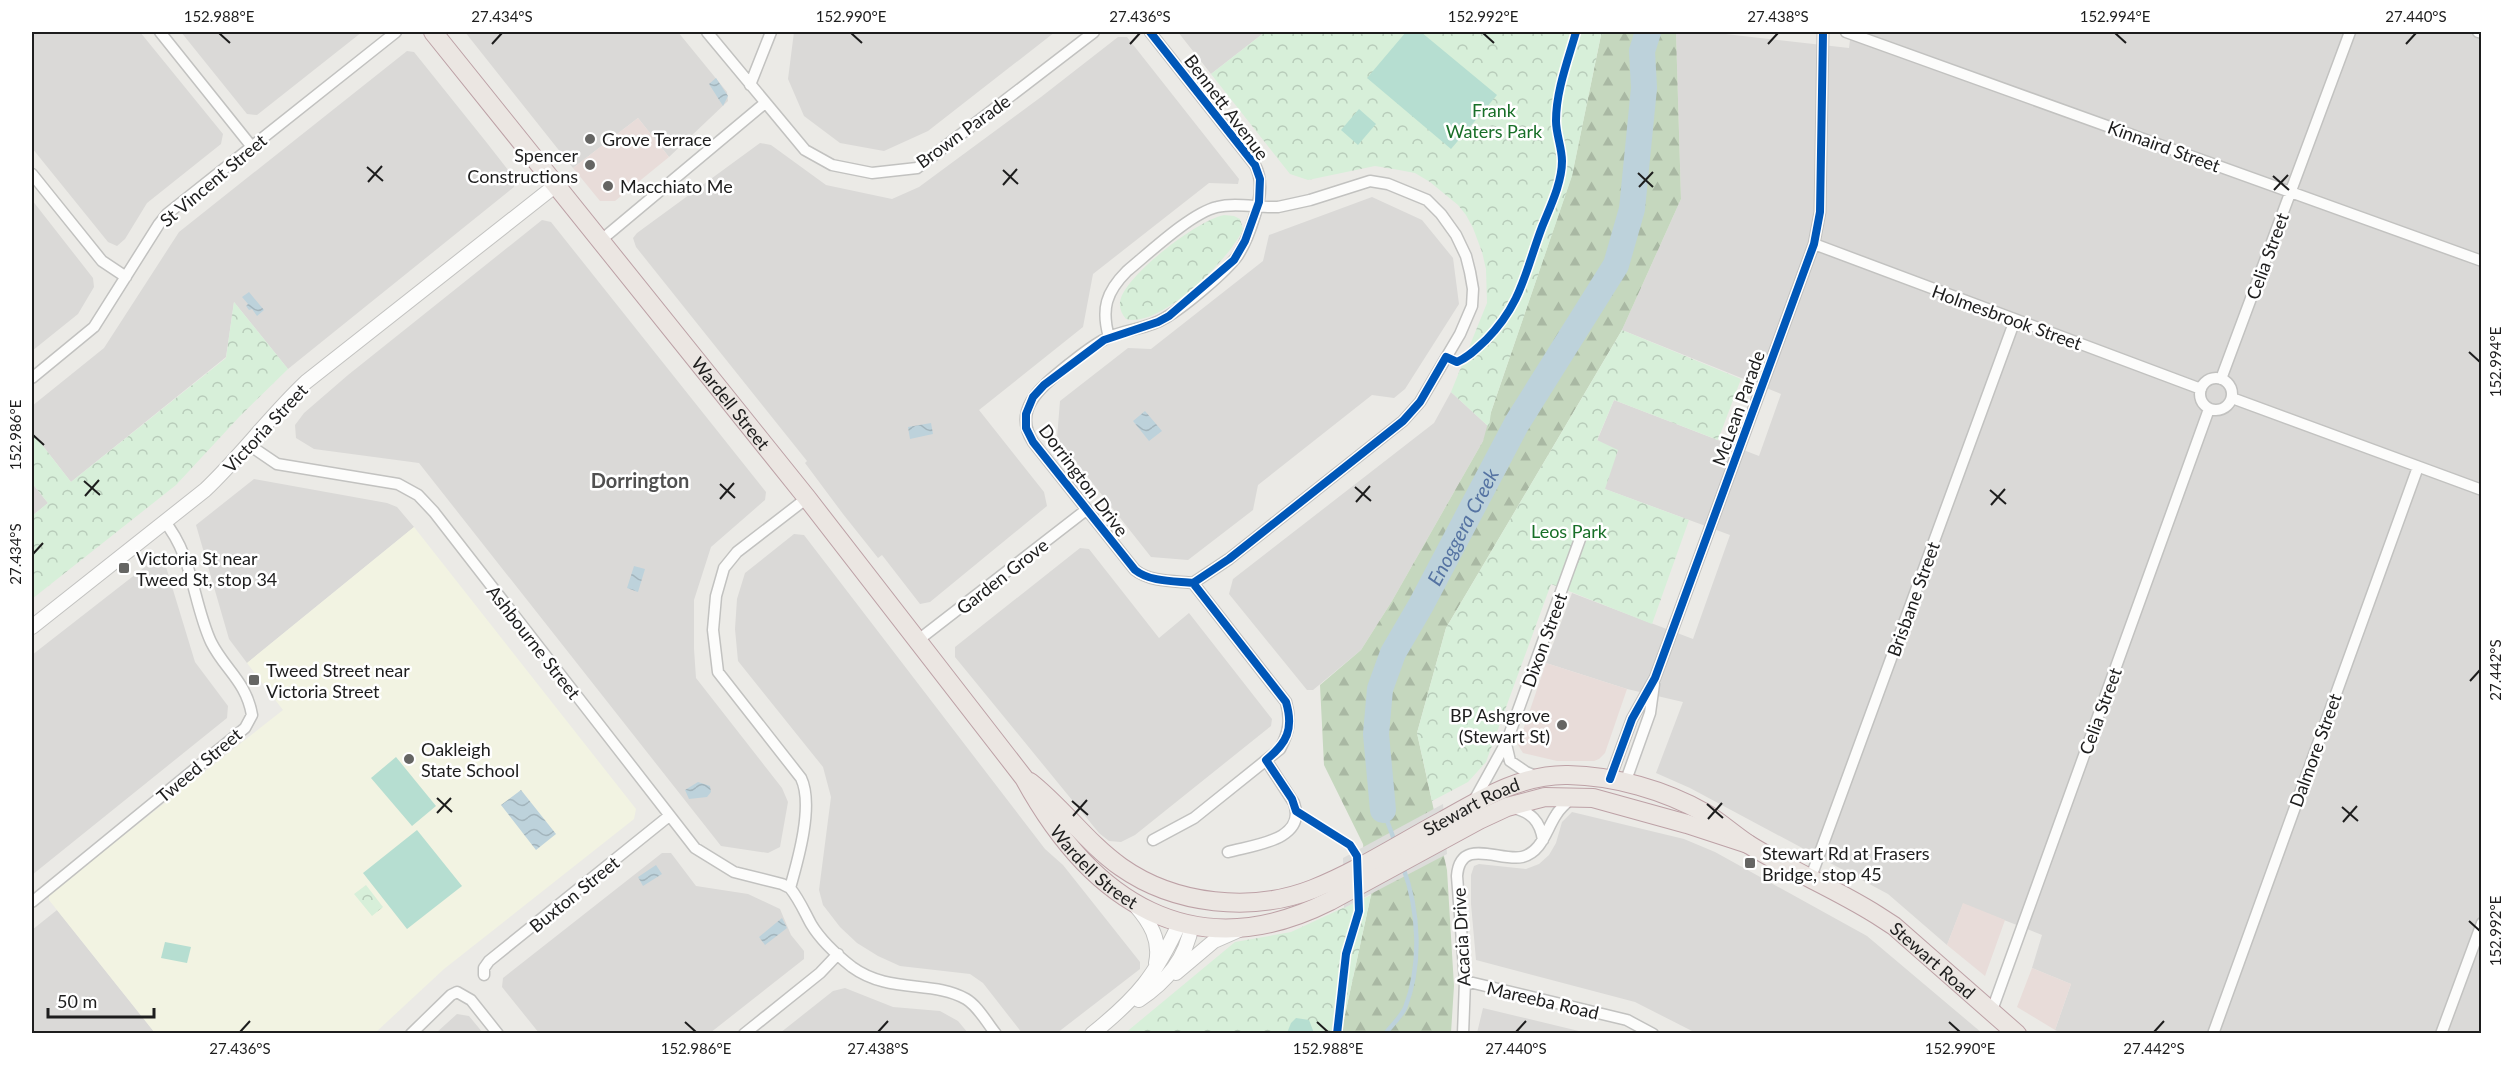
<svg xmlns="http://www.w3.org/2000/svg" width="2513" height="1065" font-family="Lato,sans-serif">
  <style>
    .residential { fill: #dad9d7 }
    .commercial { fill: #e8dcd9 }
    .education { fill: #f2f3e2 }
    .forest { fill: url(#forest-firs) }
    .park { fill: url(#park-crowns) }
    .pitch { fill: #b6ded1 }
    .water { fill: url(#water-waves) }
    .pier { fill: #dcdcda }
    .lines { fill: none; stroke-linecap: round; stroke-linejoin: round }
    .stream { stroke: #bdd2db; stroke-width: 4.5 }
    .river { stroke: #bdd2db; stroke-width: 26 }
    .minor-casing { stroke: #c2c2c0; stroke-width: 13 }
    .tertiary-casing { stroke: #c2c2c0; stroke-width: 16 }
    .trunk-casing { stroke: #bda1a6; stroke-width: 20 }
    .minor { stroke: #fcfcfb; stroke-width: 10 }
    .tertiary { stroke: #fcfcfb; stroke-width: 14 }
    .trunk { stroke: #ebe6e2; stroke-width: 18 }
    .cycleway-casing { stroke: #fff; stroke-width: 11 }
    .cycleway { stroke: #0057b8; stroke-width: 8 }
    .ticks { fill: none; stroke: #1d1d1d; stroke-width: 2 }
    .poi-dot { fill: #656563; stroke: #fff; stroke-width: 2 }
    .labels { text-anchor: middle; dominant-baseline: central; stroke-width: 5; stroke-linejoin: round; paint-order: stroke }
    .street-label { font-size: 18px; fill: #1d1d1d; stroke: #fff }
    .park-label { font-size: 18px; fill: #186f28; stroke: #fff }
    .poi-label { font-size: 18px; fill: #1d1d1d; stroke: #fff; text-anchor: start }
    .neighbourhood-label { font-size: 20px; font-weight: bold; fill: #505050; stroke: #fff }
    .water-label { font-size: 20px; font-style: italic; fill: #5573a2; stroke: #fff }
    .neatline { fill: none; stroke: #1d1d1d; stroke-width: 2 }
    .ticks-label { font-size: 15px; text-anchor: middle; fill: #1d1d1d }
  </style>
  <defs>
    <pattern id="forest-firs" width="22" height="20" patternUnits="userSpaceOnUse" patternTransform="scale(1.5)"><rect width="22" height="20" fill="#c5d7be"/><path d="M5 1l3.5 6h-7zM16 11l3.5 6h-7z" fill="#a9b8a3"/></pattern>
    <pattern id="park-crowns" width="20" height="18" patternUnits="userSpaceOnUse" patternTransform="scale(1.5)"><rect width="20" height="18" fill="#d7efd9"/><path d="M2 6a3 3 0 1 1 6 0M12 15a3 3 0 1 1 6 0" fill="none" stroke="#b8ccba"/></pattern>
    <pattern id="water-waves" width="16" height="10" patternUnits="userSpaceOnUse" patternTransform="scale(1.5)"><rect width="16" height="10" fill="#bdd2db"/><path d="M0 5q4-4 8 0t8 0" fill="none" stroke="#a2b4bc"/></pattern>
  </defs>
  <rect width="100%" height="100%" fill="#ebeae6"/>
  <path class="residential" d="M32 32H140L223 134 221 144 147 203 125 239 117 246 108 242 32 148Z
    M181 32H362L257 115 247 114Z
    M465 32H678L727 92 728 101 669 157 638 118 573 168Z
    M794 32H1055L928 131 884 151 840 143 804 116 788 79Z
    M1178 32H1265L1211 74Z
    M1676 32H1708L1849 48 1851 32H2481V1033H2061L2055 1030 2071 984 2032 968 2042 935 1963 904 1947 945 1888 894 1690 788 1656 773 1683 702 1627 689 1546 663 1572 593 1693 639 1730 535 1605 489 1597 441 1614 400 1759 456 1781 394 1622 330 1681 199Z
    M1118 37H1127L1239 179 1238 184 1209 183 1093 274 1083 327 979 410 1044 492 1047 506 930 602 920 604 882 555 878 558 843 514 805 463 807 461 636 247 633 238 637 233 760 143 771 145 826 185 892 199 919 187 1041 97Z
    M407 51 414 52 487 143 515 179 514 187 288 369 234 302 226 357 71 482 32 432V406L104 348 179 232Z
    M1372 197 1422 220 1453 258 1459 304 1405 389 1394 398 1372 395 1258 485 1253 510 1188 560 1151 557 1057 438 1060 401 1128 348 1151 349 1263 261 1269 235Z
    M32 200 93 278 94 287 78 314 32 351Z
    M542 220 551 222 766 492 765 500 711 547 694 600V649L696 678 782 788 788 802 780 847 768 853 721 846 419 463 314 449 296 438 295 425 304 413 348 375Z
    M1451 392 1489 427 1483 441 1392 601 1361 650 1313 690H1307L1229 594 1233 579 1434 423Z
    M254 479 387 503 397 507 414 527 247 663 229 639 196 525Z
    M32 483 48 503 32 516Z
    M794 534 804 535 1045 849 1063 865 1140 962V969L1057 1033H1022L983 983 970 974 900 966 878 956 857 943 840 927 823 905 819 890 831 797 823 767 738 661 735 629 737 599 745 573Z
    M1080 548 1089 549 1159 638 1189 613 1272 719 1271 726 1135 835 1121 842 1109 841 1099 833 955 657V647Z
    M159 556 163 557 195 662 228 706 227 718 32 875V655Z
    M1572 812 1684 839 1715 852 1867 936 1982 1033H1696L1635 1002 1476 960 1471 904V875L1474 866 1479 864 1526 869 1539 864 1549 855 1556 843 1562 822Z
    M662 853H671L696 886 748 894 780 909 791 935 804 951V959L710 1033H539L502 987 503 978Z
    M57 910 155 1033 32 1034V930Z
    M845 988 893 1007 940 1011 958 1021 968 1033H780L833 991Z
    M1483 1008 1587 1033H1477Z
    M457 1014 469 1016 483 1033H436Z"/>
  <path class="commercial" d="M638 118 669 157 615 201H600L573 168Z
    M1546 663 1627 689 1605 753 1599 759 1594 761H1557L1523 753 1518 745Z
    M1963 903 2005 920 1985 976 1947 945Z
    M2032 968 2071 984 2055 1030 2017 1007Z"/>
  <path class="education" d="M414 527 636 809 634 819 444 969 375 1033H155L49 900V894L283 710 247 663Z"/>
  <path class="forest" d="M1594 32H1676L1681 199 1622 330 1446 628 1417 733 1447 870 1454 986 1451 1033H1341L1371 895 1363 844 1324 765 1320 685 1361 650 1392 601 1483 441 1491 412 1572 175 1601 35Z"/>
  <path class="park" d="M1265 32H1608L1601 35 1572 176 1491 412 1489 427 1451 392 1487 303 1486 269 1482 252 1473 228 1466 215 1458 205 1430 182 1415 173 1399 170 1375 166 1308 180 1290 174 1211 74Z
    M1224 215 1234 216 1240 219 1243 229C1231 258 1160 329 1126 319 1121 313 1118 306 1121 298 1130 272 1198 220 1224 215Z
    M234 302 288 369 240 416 176 485 32 599V516L48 503 32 483V432L71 482 226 358Z
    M1622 330 1741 379 1718 440 1614 400 1597 440 1618 450 1605 489 1689 520 1652 624 1551 584 1486 762 1468 782 1432 801 1417 733 1446 628Z
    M366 885 383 907 372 916 354 894Z
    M1371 895 1341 1033 1124 1034 1235 942 1291 932Z"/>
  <path class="pitch" d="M1406 32H1421L1497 95 1451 149 1367 78Z
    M1359 109 1376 124 1358 145 1341 130Z
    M396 757 436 806 412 826 371 778Z
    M417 830 462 886 407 929 363 873Z
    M165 942 191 947 187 963 161 958Z
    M1296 1018 1309 1020 1314 1033H1287L1291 1023Z"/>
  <path class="water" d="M716 78 728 96 723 106 709 84Z
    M249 292 264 310 257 316 252 309 249 310 246 306 248 304 242 297Z
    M1145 411 1162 431 1149 441 1133 421Z
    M931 423 933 434 910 439 908 427Z
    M634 566 645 569 638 592 627 588Z
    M698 782 710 786 711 792 707 797 689 799 685 790Z
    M521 790 556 834 536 850 501 805Z
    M656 865 662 874 643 886 638 877Z
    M782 918 787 928 765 945 759 937Z"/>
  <path class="pier" d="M1443 804 1447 854 1344 908 1343 858Z"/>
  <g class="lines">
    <path class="stream" d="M1383 810 1395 842
      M1385 1034C1391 1026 1401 1017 1405 1008 1422 965 1419 910 1403 867"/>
    <path class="river" id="s1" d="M1383 810 1376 734 1380 689 1393 653 1421 605 1517 423 1616 265 1632 209 1644 88 1642 51 1648 32"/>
    <g class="minor-casing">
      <path id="minor" d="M160 32 252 147
        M707 32 805 150 832 165 872 173 917 168 1094 32
        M1846 32 2482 261
        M2478 32 2482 33
        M750 85 771 32
        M32 174 102 261 126 277
        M600 241 765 103
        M1814 244 2201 389
        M1109 337C1101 309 1106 292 1127 271 1149 253 1191 213 1217 207 1236 202 1258 208 1278 207L1310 200 1370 181 1388 184 1427 200 1441 214 1456 235 1466 256 1470 272 1473 289 1472 306 1460 334 1420 402 1403 421 1229 559 1193 583C1174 581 1150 582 1135 570L1033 442C1011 408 1044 385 1068 365 1081 355 1094 344 1109 337 1127 329 1148 329 1165 318 1184 307 1226 272 1238 255 1245 244 1250 231 1254 218 1260 201 1264 182 1255 165L1150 32
        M2200 394a16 16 0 1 1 32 0a16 16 0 1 1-32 0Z
        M32 378 94 327 159 224 167 214 396 32
        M2221 379 2350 32
        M2232 398 2482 490
        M249 445 277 464 398 484 418 495 434 512 695 848 734 872 782 884 790 888
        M807 498 737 552 724 568 716 596 713 630 718 672 801 778C814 805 798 860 790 888 799 899 804 911 811 924 820 939 838 956 852 967 889 994 933 980 966 999 978 1006 987 1023 996 1034
        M917 641 1086 510
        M1506 744 1510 761 1526 772 1538 777
        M1610 779 1632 719 1655 678 1814 244 1820 212 1823 32
        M1625 783 1650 713 1654 684
        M1475 799 1507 741 1580 539
        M1513 808C1531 812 1540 821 1543 840
        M1153 840 1194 818 1280 749C1289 732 1291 720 1286 702L1193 583
        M1228 852C1252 845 1307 841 1294 803L1266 760
        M1811 877 2015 320
        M32 902 245 728 252 715C246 681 225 670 211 642 193 603 193 555 164 521
        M484 975V968L489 961 669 816
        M1465 981 1627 1020 1653 1034
        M1991 1013 2209 409
        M411 1034 451 995 457 992 471 1000 498 1034
        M744 1034 820 973 838 954
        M1463 1034 1465 981 1457 876C1460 836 1500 862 1522 857 1542 852 1546 830 1556 815 1560 808 1566 803 1572 798
        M2213 1034 2418 467
        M2441 1034 2482 923"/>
    </g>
    <g class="tertiary-casing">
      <path id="tertiary" d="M32 627 205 490C241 456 270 416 306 382L556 185
        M1135 905C1150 922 1161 940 1156 963
        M1176 973 1214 941 1239 930
        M1139 1000C1167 981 1186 959 1192 924
        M1092 1034C1139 996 1155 976 1180 922"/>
    </g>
    <g class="trunk-casing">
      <g id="trunk">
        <path id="s2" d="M433 32 807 498 1024 778C1091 901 1193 970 1330 901L1479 820 1507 807 1545 797 1593 798 1687 824 1748 844"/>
        <path id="s3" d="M1030 782C1063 808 1087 843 1121 867 1175 905 1252 913 1313 889 1358 871 1401 843 1444 820 1483 798 1522 774 1568 775 1615 776 1664 790 1705 813 1720 822 1733 834 1748 844 1789 870 1836 889 1877 915L1894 926 2017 1034"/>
      </g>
    </g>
    <use href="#minor" class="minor"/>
    <use href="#tertiary" class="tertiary"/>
    <use href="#trunk" class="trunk"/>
    <g class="cycleway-casing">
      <path id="cycleway" d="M1150 32 1255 165 1260 179 1259 202 1245 241 1234 260 1169 316 1158 322 1104 340 1044 385 1033 397 1026 414V428L1033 442 1135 570C1150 582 1174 581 1193 583L1229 559 1403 421 1420 402 1446 357 1457 362C1469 357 1476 349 1486 340 1522 303 1525 272 1542 227 1550 207 1562 183 1562 161 1562 148 1556 134 1556 121 1556 91 1568 60 1576 32
        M1193 583 1286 702C1294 729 1287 743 1266 760L1292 799 1296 811 1350 845 1357 856 1359 911 1346 954 1337 1034
        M1610 779 1632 719 1655 678 1814 244 1820 212 1823 32"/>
    </g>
    <use href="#cycleway" class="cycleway"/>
  </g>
  <path class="ticks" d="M219 33 230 43M851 33 862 43M1483 33 1494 43M2115 33 2126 43M492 44 502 33M1130 44 1140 33M1768 44 1778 33M2406 44 2416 33M367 167 383 181M1003 170 1018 184M1638 173 1653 187M2273 176 2289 190M368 182 382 166M1003 185 1017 169M1639 187 1653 172M2274 190 2288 175M2469 352 2480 362M33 435 44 445M84 481 100 495M720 484 735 498M1355 487 1371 501M1990 490 2006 504M85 496 99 480M720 499 734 483M1356 502 1370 486M1991 505 2005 489M33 554 43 543M2470 681 2480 670M437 798 452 812M1072 801 1088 815M1707 804 1723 818M2342 807 2358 821M437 813 451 798M1073 816 1087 800M1708 819 1722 803M2343 822 2357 806M2469 921 2480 931M685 1022 696 1032M1317 1022 1328 1032M1949 1022 1960 1032M240 1032 250 1021M878 1032 888 1021M1516 1032 1526 1021M2154 1032 2164 1021"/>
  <g class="poi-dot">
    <circle cx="590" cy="139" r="6"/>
    <circle cx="590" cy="165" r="6"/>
    <circle cx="608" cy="186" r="6"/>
    <rect x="118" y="562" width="12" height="12" rx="3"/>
    <rect x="248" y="674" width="12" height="12" rx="3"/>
    <circle cx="1562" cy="725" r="6"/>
    <circle cx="409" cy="759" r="6"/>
    <rect x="1744" y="857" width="12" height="12" rx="3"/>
  </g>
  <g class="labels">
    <g class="street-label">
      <text transform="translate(1227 107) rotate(53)">Bennett Avenue</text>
      <text transform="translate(963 131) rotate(-36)">Brown Parade</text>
      <text transform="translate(2164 146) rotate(20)">Kinnaird Street</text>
      <text transform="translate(213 180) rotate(-40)">St Vincent Street</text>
      <text transform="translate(2267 256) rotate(-70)">Celia Street</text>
      <text transform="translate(2007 317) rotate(20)">Holmesbrook Street</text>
      <text stroke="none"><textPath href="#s2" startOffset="476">Wardell Street</textPath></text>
      <text transform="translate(1738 408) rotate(-70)">McLean Parade</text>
      <text transform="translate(265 428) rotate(-47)">Victoria Street</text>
      <text transform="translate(1084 480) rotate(53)">Dorrington Drive</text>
      <text transform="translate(1002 576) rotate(-38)">Garden Grove</text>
      <text transform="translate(1913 599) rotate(-70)">Brisbane Street</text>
      <text transform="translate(1544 640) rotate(-70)">Dixon Street</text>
      <text transform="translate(534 642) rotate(52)">Ashbourne Street</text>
      <text transform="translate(2100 711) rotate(-70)">Celia Street</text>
      <text transform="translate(2315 750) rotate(-70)">Dalmore Street</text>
      <text transform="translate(199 765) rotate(-40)">Tweed Street</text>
      <text stroke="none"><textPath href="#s3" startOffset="504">Stewart Road</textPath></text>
      <text stroke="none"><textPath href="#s2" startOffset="1066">Wardell Street</textPath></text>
      <text transform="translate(574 894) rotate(-39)">Buxton Street</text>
      <text transform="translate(1461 937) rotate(-93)">Acacia Drive</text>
      <text stroke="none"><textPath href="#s3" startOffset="1023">Stewart Road</textPath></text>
      <text transform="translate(1543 1000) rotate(13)">Mareeba Road</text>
    </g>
    <g class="park-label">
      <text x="1494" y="110">Frank<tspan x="1494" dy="21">Waters Park</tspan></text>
      <text x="1569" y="531">Leos Park</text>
    </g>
    <g class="poi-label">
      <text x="602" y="139">Grove Terrace</text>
      <text x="578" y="155" text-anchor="end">Spencer<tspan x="578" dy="21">Constructions</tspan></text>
      <text x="620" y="186">Macchiato Me</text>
      <text x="136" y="558">Victoria St near<tspan x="136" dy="21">Tweed St, stop 34</tspan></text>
      <text x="266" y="670">Tweed Street near<tspan x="266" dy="21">Victoria Street</tspan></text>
      <text x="1550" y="715" text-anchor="end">BP Ashgrove<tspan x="1550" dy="21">(Stewart St)</tspan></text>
      <text x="421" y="749">Oakleigh<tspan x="421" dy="21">State School</tspan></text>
      <text x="1762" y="853">Stewart Rd at Frasers<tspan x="1762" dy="21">Bridge, stop 45</tspan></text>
    </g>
    <g class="neighbourhood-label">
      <text x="640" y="480">Dorrington</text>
    </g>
    <g class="water-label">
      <text stroke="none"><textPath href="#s1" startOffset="304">Enoggera Creek</textPath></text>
    </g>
  </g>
  <rect width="2513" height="1065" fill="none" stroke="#ffffff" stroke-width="66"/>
  <path d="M48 1008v9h106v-9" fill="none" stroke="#1d1d1d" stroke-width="3"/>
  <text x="57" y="1008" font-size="18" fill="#1d1d1d" stroke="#ffffff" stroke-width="4.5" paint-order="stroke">50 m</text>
  <rect x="33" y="33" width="2447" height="999" class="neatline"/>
  <g class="ticks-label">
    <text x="219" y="22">152.988°E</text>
    <text x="502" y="22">27.434°S</text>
    <text x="851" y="22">152.990°E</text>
    <text x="1140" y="22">27.436°S</text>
    <text x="1483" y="22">152.992°E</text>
    <text x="1778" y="22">27.438°S</text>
    <text x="2115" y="22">152.994°E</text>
    <text x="2416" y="22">27.440°S</text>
    <text transform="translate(2496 362) rotate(-90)" y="5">152.994°E</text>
    <text transform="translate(16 435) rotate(-90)" y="5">152.986°E</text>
    <text transform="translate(16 554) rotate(-90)" y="5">27.434°S</text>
    <text transform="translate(2496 670) rotate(-90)" y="5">27.442°S</text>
    <text transform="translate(2496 931) rotate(-90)" y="5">152.992°E</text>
    <text x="240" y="1054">27.436°S</text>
    <text x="696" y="1054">152.986°E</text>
    <text x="878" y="1054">27.438°S</text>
    <text x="1328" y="1054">152.988°E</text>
    <text x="1516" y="1054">27.440°S</text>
    <text x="1960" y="1054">152.990°E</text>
    <text x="2154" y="1054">27.442°S</text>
  </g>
</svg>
